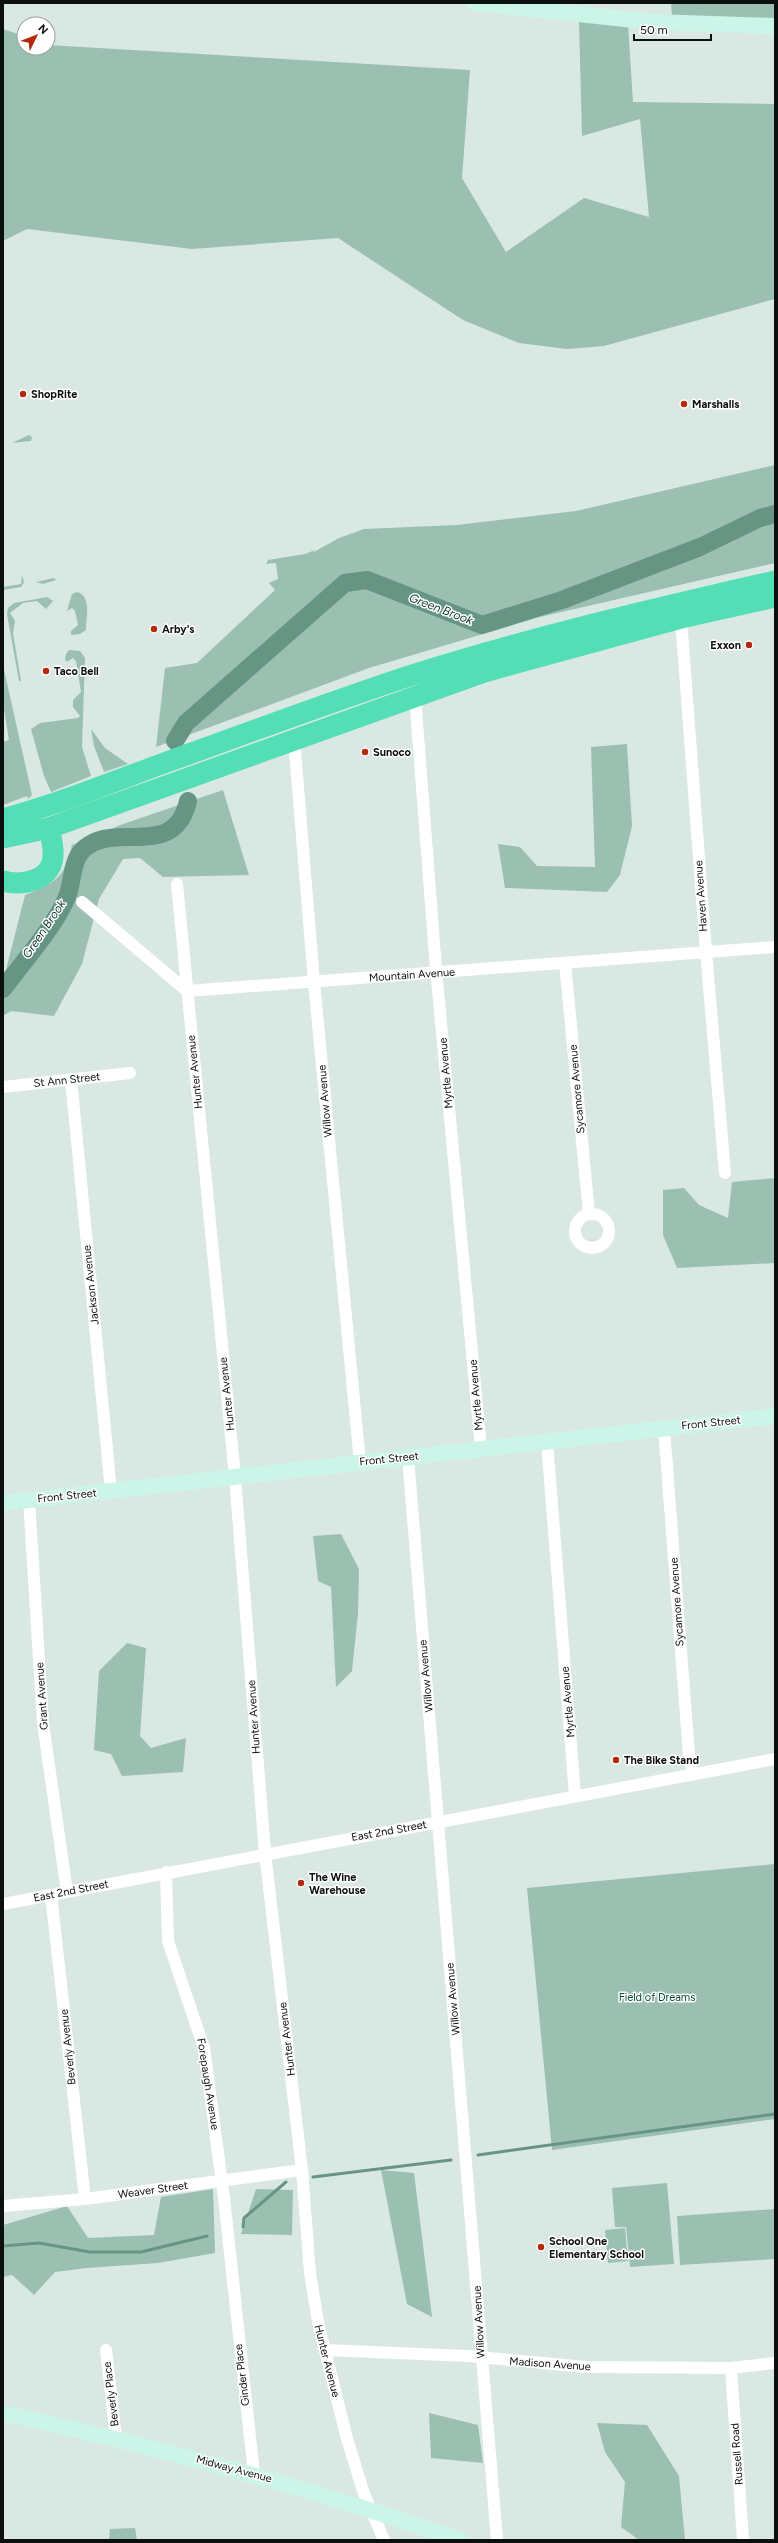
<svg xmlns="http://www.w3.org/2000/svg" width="778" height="2543" font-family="Figtree,sans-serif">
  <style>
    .green { fill: #9bc0b2 }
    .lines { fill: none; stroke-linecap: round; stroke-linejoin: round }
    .stream { stroke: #669584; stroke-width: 3 }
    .river { stroke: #669584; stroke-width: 18 }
    .street { stroke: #fff; stroke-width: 12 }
    .secondary { stroke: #ccf5e9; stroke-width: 16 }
    .highway { stroke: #54deb5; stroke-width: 21 }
    .poi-dot { fill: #b4280c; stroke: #fff; stroke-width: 1.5 }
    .labels { text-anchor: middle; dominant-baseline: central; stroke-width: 3; stroke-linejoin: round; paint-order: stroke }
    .poi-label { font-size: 11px; font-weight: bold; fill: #0b100e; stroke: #fff; text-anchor: start }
    .street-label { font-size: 11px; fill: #0b100e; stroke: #fff }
    .park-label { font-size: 11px; fill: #094c3b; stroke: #fff }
    .water-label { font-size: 12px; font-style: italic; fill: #0b372b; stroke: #fff }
  </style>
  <rect width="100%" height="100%" fill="#d9e8e2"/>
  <path class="green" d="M671 3H775V29L673 27Z
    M579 21 628 24 633 102 775 104V299L604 346 567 349 519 343 463 320 338 238 192 249 27 229 3 241V29L24 36V48H48V45L470 70 462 178 506 252 584 198 649 217 640 119 582 136Z
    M29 435 32 437 31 441 12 443Z
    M775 465V563L540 617 369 668 156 747 165 668 197 663 275 590 269 583 278 579 276 563 266 564 268 560 305 554 315 550 312 553 339 538 364 529 456 525 576 511Z
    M22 575 24 582 21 587 3 590V587L21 584Z
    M54 578 56 580 43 584 36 582Z
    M77 592C92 596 86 618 86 630L80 634 71 635V631L78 625 75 611 72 608 67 611 72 594Z
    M47 597 53 601 46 609 37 601 23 603 10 613 15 621 13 633 21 681H19L7 614 8 608 14 603Z
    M69 650 80 651 85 658 82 747 91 776 51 792 44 776 31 729 40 723 78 718 80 716 73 707V700L81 692 76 661 73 658 67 662 65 660 66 654Z
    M3 665 32 795 28 799 27 796 3 805V742L9 740 3 703Z
    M91 729 105 748 128 764 104 772 94 746Z
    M627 744 632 826 620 875 607 892 505 888 498 844 520 847 537 866 595 867 591 747Z
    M223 790 249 875 163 877 140 858 123 859 99 899 82 964 54 1016 11 1011 3 1016V973L6 970 25 895C56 882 64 879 72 845L123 824Z
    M775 1178V1263L677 1268 663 1235V1190L684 1188 699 1205 728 1218 732 1182Z
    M341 1534 359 1569 358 1613 352 1671 336 1687 331 1587 318 1581 313 1536Z
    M127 1643 146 1648 140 1736 151 1748 186 1738 183 1772 122 1776 111 1754 94 1750 99 1671Z
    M775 1864V2119L552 2150 527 1888Z
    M381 2170 414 2173 432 2317 407 2304Z
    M667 2183 674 2264 630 2267 626 2227H615L612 2188Z
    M213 2189 215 2253 158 2263 87 2268 55 2272 34 2295 12 2275 3 2277V2225L67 2206 88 2238 154 2235 161 2197Z
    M256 2189 293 2190 292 2235 241 2234Z
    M775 2209V2259L680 2265 677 2216Z
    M625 2228 628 2261 608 2263 605 2230Z
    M429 2413 478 2425 483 2463 431 2458Z
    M597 2423 647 2425 679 2476 685 2540H639L621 2527 625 2482 605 2452Z
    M135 2528 137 2540H109L110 2529Z"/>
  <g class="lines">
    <path class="stream" d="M478 2155 775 2114
      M313 2177 451 2160
      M243 2227 244 2218 286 2182
      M3 2246 39 2243 90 2252H141L207 2236"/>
    <path class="river" d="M175 741 186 723 345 583 367 580 482 625 562 600 700 547 760 518 775 514
      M3 989C22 963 58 923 68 894 74 876 71 856 89 845 122 824 175 858 188 801"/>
    <path class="street" d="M681 618 706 952 725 1173
      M415 696 436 969 481 1449
      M294 739 314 982 360 1463
      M177 884 235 1477 265 1853 302 2170 310 2273 318 2322 346 2435 363 2491 384 2540
      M82 902 187 991 775 947
      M565 963 589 1214
      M71 1079 111 1491
      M3 1087 130 1073
      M575 1231a17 17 0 1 1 34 0a17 17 0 1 1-34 0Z
      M664 1428 689 1755 693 1774
      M547 1442 575 1796
      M408 1457 497 2540
      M29 1500 43 1723 67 1892
      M166 1872 168 1941 204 2048 224 2198 254 2474
      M51 1895 85 2199
      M3 1904 775 1759
      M3 2206 85 2199 302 2170
      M106 2350 116 2438
      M325 2350 468 2356 586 2367 731 2368 775 2363
      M731 2368 743 2540"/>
    <path class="secondary" d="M475 3 653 22 775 26
      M3 1503 775 1416
      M3 2413C158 2447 310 2488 460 2540"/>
    <path class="highway" d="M3 819C58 804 110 783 164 763 245 734 327 703 409 676 529 638 652 609 775 581
      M3 838 49 828 484 672 681 618 775 597
      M3 881C22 886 51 881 53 857 54 847 51 837 49 828"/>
  </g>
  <g class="poi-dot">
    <circle cx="23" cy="394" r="4"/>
    <circle cx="684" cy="404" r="4"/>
    <circle cx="154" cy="629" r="4"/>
    <circle cx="749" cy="645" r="4"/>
    <circle cx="46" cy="671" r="4"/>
    <circle cx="365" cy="752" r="4"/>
    <circle cx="616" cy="1760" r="4"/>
    <circle cx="301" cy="1883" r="4"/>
    <circle cx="541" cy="2247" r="4"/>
  </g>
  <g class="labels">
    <g class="poi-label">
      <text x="31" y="394">ShopRite</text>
      <text x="692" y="404">Marshalls</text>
      <text x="162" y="629">Arby's</text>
      <text x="741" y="645" text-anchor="end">Exxon</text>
      <text x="54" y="671">Taco Bell</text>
      <text x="373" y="752">Sunoco</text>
      <text x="624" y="1760">The Bike Stand</text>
      <text x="309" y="1877">The Wine<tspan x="309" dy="13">Warehouse</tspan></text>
      <text x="549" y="2241">School One<tspan x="549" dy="13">Elementary School</tspan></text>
    </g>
    <g class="street-label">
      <text transform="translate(701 896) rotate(-94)">Haven Avenue</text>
      <text transform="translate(412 975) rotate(-4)">Mountain Avenue</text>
      <text transform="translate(195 1072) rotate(-96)">Hunter Avenue</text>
      <text transform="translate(446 1073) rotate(-95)">Myrtle Avenue</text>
      <text transform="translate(67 1080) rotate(-6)">St Ann Street</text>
      <text transform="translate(577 1089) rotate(-95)">Sycamore Avenue</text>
      <text transform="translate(325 1101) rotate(-95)">Willow Avenue</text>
      <text transform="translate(91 1285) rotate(-96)">Jackson Avenue</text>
      <text transform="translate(227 1394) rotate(-96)">Hunter Avenue</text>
      <text transform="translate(476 1395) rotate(-95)">Myrtle Avenue</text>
      <text transform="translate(711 1423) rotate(-6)">Front Street</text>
      <text transform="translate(389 1459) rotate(-6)">Front Street</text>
      <text transform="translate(67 1496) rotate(-6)">Front Street</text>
      <text transform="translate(677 1602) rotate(-94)">Sycamore Avenue</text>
      <text transform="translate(426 1676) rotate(-95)">Willow Avenue</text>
      <text transform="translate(42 1696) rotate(-94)">Grant Avenue</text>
      <text transform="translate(568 1702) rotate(-95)">Myrtle Avenue</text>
      <text transform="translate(254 1717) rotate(-94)">Hunter Avenue</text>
      <text transform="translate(389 1831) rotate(-10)">East 2nd Street</text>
      <text transform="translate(71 1891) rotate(-11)">East 2nd Street</text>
      <text transform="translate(453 1999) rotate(-95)">Willow Avenue</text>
      <text transform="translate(287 2039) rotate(-97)">Hunter Avenue</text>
      <text transform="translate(68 2047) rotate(-96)">Beverly Avenue</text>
      <text transform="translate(208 2084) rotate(81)">Forepaugh Avenue</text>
      <text transform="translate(153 2190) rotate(-8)">Weaver Street</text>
      <text transform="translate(479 2322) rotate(-93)">Willow Avenue</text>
      <text transform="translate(327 2361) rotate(76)">Hunter Avenue</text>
      <text transform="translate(550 2364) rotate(4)">Madison Avenue</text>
      <text transform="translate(242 2375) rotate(-97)">Ginder Place</text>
      <text transform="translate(111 2394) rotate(-97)">Beverly Place</text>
      <text transform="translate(737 2454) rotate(-94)">Russell Road</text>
      <text transform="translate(234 2469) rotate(15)">Midway Avenue</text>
    </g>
    <g class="park-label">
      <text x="657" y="1997">Field of Dreams</text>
    </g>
    <g class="water-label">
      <text transform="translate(441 609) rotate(21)">Green Brook</text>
      <text transform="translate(44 929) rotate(-56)">Green Brook</text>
    </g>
  </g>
  <rect width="778" height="2543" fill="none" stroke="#0b100e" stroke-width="8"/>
  <g transform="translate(36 36) rotate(47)"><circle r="19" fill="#ffffff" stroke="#9d9f9f"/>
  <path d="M0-3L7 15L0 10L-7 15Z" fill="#b4280c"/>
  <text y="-6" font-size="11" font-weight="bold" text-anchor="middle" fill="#0b100e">N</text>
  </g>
  <path d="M634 34v6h77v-6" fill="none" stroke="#0b100e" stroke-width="2"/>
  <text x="640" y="34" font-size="12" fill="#0b100e" stroke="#ffffff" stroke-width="3" paint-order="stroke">50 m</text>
</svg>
